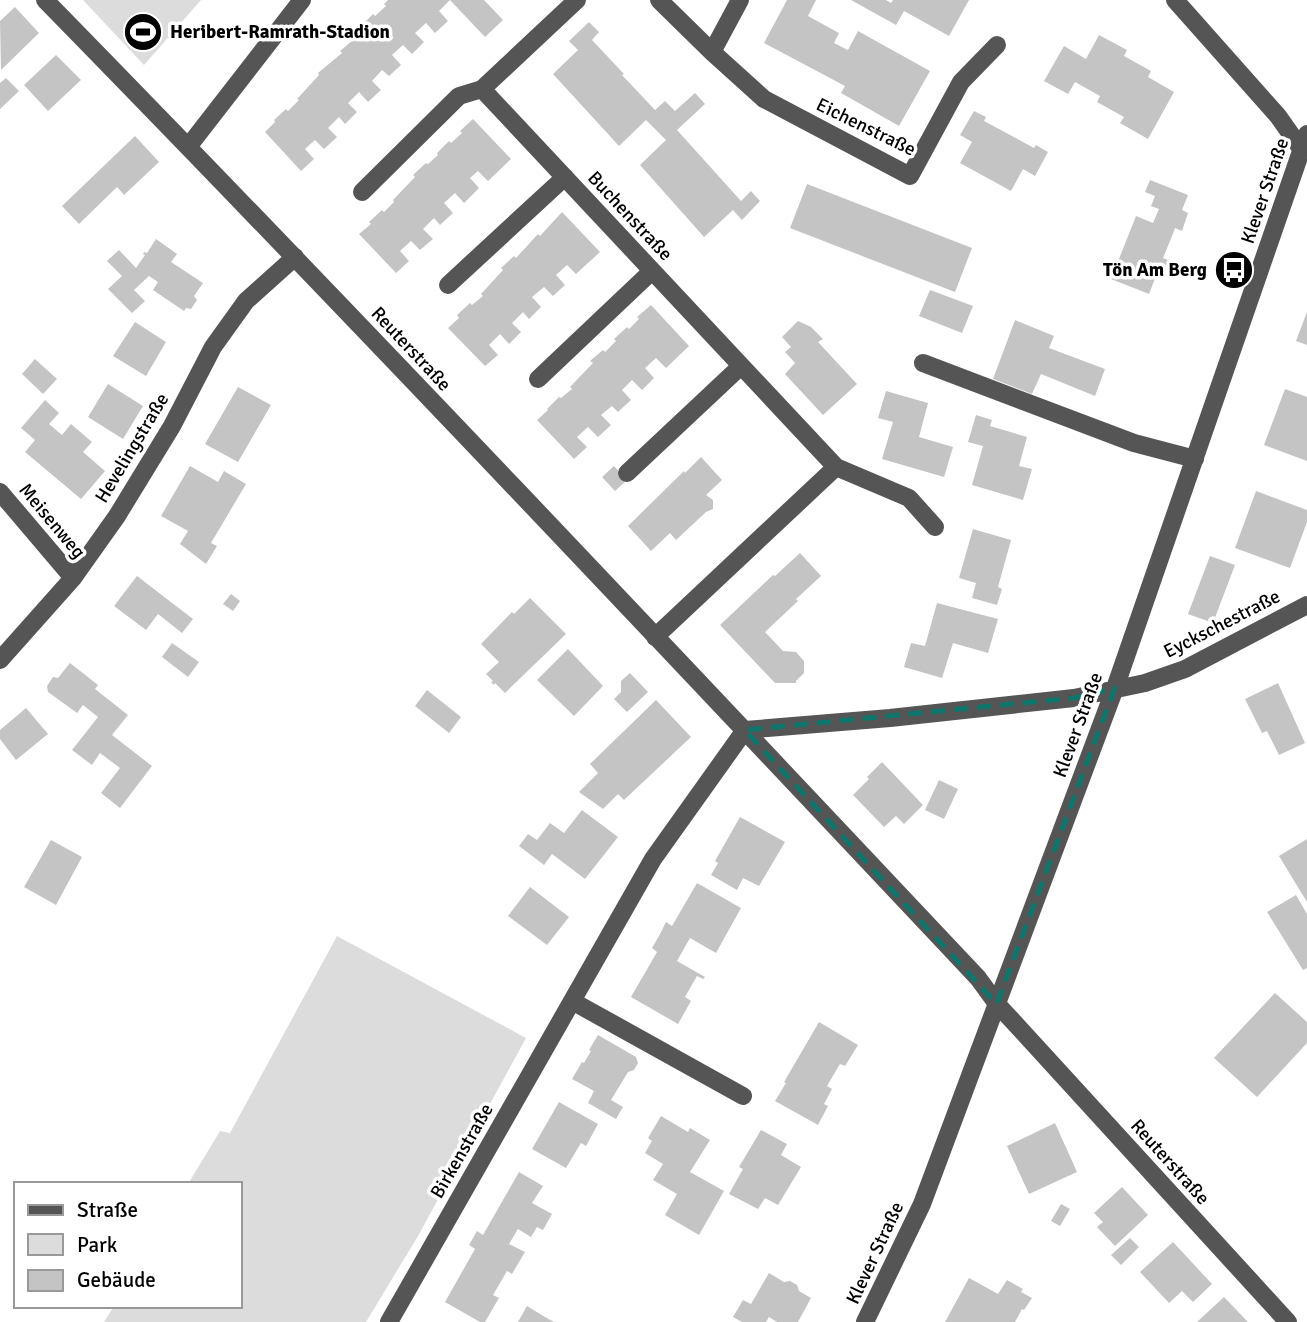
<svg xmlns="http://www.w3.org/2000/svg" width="1307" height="1322" font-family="Signika,sans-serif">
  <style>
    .green { fill: #dcdcdc }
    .building { fill: #c4c4c4 }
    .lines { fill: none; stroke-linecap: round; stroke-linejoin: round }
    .minor { stroke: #555; stroke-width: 18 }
    .marked { fill: none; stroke: #0f766e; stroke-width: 5; stroke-dasharray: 14 9; stroke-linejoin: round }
    .labels { text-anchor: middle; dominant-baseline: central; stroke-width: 7; stroke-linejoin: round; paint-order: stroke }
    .poi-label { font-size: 19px; font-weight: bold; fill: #000; stroke: #fff; text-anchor: start }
    .street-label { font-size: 19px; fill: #000; stroke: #fff }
  </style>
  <rect width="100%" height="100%" fill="#fff"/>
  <path class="green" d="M83 0H201L144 65Z
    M337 936 526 1038 418 1236 366 1322H104L114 1306H240V1184H188L220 1131 230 1133Z"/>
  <path class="building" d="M388 0H484L503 20 485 37 450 0 439 11 448 21 435 33 426 23 415 33 424 42 412 54 403 45 392 55 401 65 389 76 382 70 372 81 381 90 368 102 359 92 348 103 357 112 345 124 339 117 328 128 337 137 324 149 315 140 305 149 314 159 301 171 265 132 275 122 274 120 286 109 288 111 299 100 297 99 319 75 318 73 342 53 340 51 353 40 352 38 363 28 361 26 373 14 375 16 386 6 384 4Z
    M787 0H816L808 16 839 33 834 43 848 50 858 31 930 71 899 126 841 93 845 86 764 43Z
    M851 0H886L891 3 893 0H969L949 36 904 11 896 25Z
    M15 7 39 33 1 70 0 21Z
    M589 22 599 32 592 40 624 74 622 75 655 110 665 101 675 111 695 93 705 104 677 130 741 201 751 191 760 201 742 220 733 210 704 237 640 165 666 140 646 120 619 146 553 74 578 50 569 41Z
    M1099 35 1127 50 1124 56 1151 71 1148 77 1174 92 1148 139 1120 123 1124 117 1097 102 1100 96 1075 82 1068 94 1044 81 1064 46 1086 59Z
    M56 55 81 80 48 111 24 85Z
    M6 78 19 91 0 109V83Z
    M974 111 986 117 984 121 1034 148 1036 145 1048 152 1035 176 1023 169 1011 191 960 163 972 142 960 135Z
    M473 119 511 159 488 181 478 171 470 178 479 188 464 203 455 193 444 203 453 213 440 225 434 218 423 229 433 239 420 250 411 241 400 251 409 261 396 273 359 234 371 224 369 222 382 210 384 212 394 202 393 200 415 177 413 175 426 163 428 164 438 155 437 153 449 141 451 143 462 133 460 131Z
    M135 136 159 162 124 195 117 187 79 224 62 206Z
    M1150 180 1188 195 1182 210 1188 213 1182 231 1175 228 1174 231 1163 258 1170 261 1163 278 1156 276 1149 294 1111 279 1136 216 1153 223 1159 209 1151 206 1155 196 1145 192Z
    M807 184 972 248 955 292 790 228Z
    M562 212 600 252 576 274 567 265 556 275 565 285 553 296 544 287 532 297 541 307 529 319 523 312 512 323 521 332 509 344 500 334 489 345 498 355 485 366 448 328 459 318 457 315 470 303 472 305 483 296 481 294 503 270 501 268 514 256 516 258 538 234 540 236Z
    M156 239 177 254 171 262 203 283 194 296 197 300 191 309 186 308 184 311 153 290 158 282 149 276 134 290 145 301 132 313 108 289 122 276 107 261 119 250 136 268 145 255 143 254 144 252 147 253Z
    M930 290 973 306 962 333 919 316Z
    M651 305 689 346 666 368 656 358 645 368 654 378 642 390 632 380 622 390 631 400 618 412 612 406 601 415 611 425 598 437 588 427 577 437 587 447 574 459 537 420 548 410 547 409 559 397 561 398 572 389 570 387 593 363 590 361 603 350 605 352 616 341 614 339 627 327 629 329 639 319 637 317Z
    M1307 312V345L1296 341Z
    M1015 320 1054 336 1049 348 1105 369 1095 396 1041 374 1032 394 993 379Z
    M798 321 811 327 823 339 818 342 857 384 823 415 785 374 795 363 785 352 791 347 782 337Z
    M135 322 166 342 146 376 113 356Z
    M35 359 57 379 43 394 22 374Z
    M108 384 143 406 123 439 88 417Z
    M238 387 271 405 238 462 205 444Z
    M1285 389 1307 397V461L1264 445Z
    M886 391 928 403 919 437 953 447 944 477 882 459 893 422 878 418Z
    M45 400 59 413 49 424 62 435 71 424 92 442 83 452 105 471 81 499 25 452 35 440 21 428Z
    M976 415 992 420 990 426 1027 437 1019 466 1032 469 1023 500 972 485 983 446 968 442Z
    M701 457 722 480 706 495 713 500V509L706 512 676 540 670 533 651 551 628 526 684 471 685 473Z
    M190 466 218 482 224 471 246 484 211 543 217 546 206 564 180 544 188 531 161 516Z
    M614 466 627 480 615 491 602 477Z
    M1256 491 1307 510V522L1290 568 1235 548Z
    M973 529 1011 540 998 587 1002 589 997 605 972 598 976 583 959 578Z
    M800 553 821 576 796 599 798 601 765 632 783 651 796 652 804 661V673L796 681V683H775L720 625 773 575 775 576Z
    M1210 556 1235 565 1213 623 1188 614Z
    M137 576 193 619 182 633 158 614 146 630 114 606Z
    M231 594 240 601 233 611 223 604Z
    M530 598 566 634 505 693 495 683 494 685 491 682 493 681 486 674 499 662 481 644 512 612 514 614Z
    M937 603 998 619 988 653 953 643 942 678 904 667 911 643 925 646Z
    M172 643 199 662 188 677 162 657Z
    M568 649 603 686 574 716 537 680Z
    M70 663 98 685 95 689 128 715 112 735 152 766 120 808 101 793 120 768 100 753 92 765 72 750 98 717 83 705 77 713 48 692 47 686 53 677 58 678Z
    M630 673 648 692 627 712 614 699 621 692V681Z
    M1278 683 1305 743 1279 755 1267 731 1262 733 1245 699Z
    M427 690 461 717 449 733 415 706Z
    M656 700 691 737 624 800 618 794 603 809 579 792 598 773 590 764Z
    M26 708 48 734 16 760 0 739V730Z
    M882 762 923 805 904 824 896 816 884 827 853 795 869 779 867 777Z
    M939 780 958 789 944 819 925 810Z
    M582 810 618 837 585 879 552 854 544 865 519 846 528 834 537 840 550 823 564 833Z
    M740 817 785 842 759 886 743 878 737 890 711 875 718 863 715 861Z
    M1307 839V902L1279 856Z
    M51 840 82 857 56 905 24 887Z
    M697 883 741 908 716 953 690 938 677 961 705 977 703 979 697 976 685 997 691 1001 678 1024 631 997 657 952 652 948 659 936 666 922 672 926Z
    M530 887 569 917 547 945 508 916Z
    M1296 895 1307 914V968L1303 970 1267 912Z
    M1275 993 1307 1022V1043L1257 1097 1214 1058Z
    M819 1022 858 1045 845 1066 840 1064 827 1086 832 1089 824 1104 828 1106 818 1125 775 1101 786 1083 784 1082Z
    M598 1035 636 1057 638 1063 634 1070 628 1072 611 1100 623 1107 616 1119 588 1103 594 1091 572 1079 582 1062 584 1063 591 1051 589 1050Z
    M559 1102 598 1124 586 1146 581 1143 566 1168 532 1149Z
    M661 1116 688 1132 690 1128 710 1140 690 1172 724 1191 699 1235 665 1215 677 1194 653 1180 663 1164 645 1153 652 1141 648 1138Z
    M1055 1123 1077 1172 1029 1194 1007 1146Z
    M761 1130 787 1144 781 1155 801 1167 778 1205 765 1198 758 1209 729 1194 743 1169 739 1167Z
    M519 1172 543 1186 532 1203 552 1214 543 1230 537 1227 531 1237 518 1229 509 1244 525 1252 512 1274 507 1271 493 1295 499 1298 485 1322H480L445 1302 475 1249 469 1245 477 1231 483 1235Z
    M1122 1187 1148 1215 1115 1246 1097 1227 1103 1222 1094 1213Z
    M1061 1204 1070 1209 1060 1226 1051 1221Z
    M1130 1238 1139 1247 1121 1265 1111 1255Z
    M1173 1242 1212 1284 1193 1302 1182 1291 1169 1303 1140 1272Z
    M769 1273 784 1282 790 1281 797 1285 799 1291 811 1298 798 1322H777L769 1317 766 1322H742L733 1317 743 1300 751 1304Z
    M969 1278 998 1294 1007 1280 1023 1289 1021 1292 1032 1298 1024 1310 1022 1309 1015 1322H945Z
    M1224 1297 1248 1322H1197Z
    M527 1306 545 1317 554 1322H518Z"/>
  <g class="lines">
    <path class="minor" d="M45 0C360 322 669 650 978 978L997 1004 1021 1030 1288 1322
      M577 0 482 89 836 467 655 637
      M659 0 712 52 764 99 910 176 961 82 997 45
      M1175 0 1278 116 1302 150
      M712 52 740 0
      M188 147 302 0
      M362 192 459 96 482 89
      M448 285 565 177
      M923 363 1134 443 1195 459
      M538 379 652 271
      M836 467 909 498 935 527
      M627 473 741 366
      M0 492 73 578
      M0 660 73 578 117 516 172 426 213 347 246 301 295 257
      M745 730 890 718 1074 698 1145 683 1185 669 1307 605
      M572 1001 743 1096
      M389 1322 653 859 745 730
      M865 1322 922 1204 1115 688 1307 134"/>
  </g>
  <path class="marked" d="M1115 688 997 1004 745 730 1074 698Z"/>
  <defs>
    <g id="stadium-disc" transform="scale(2.0125)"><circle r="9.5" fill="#000" stroke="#fff"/><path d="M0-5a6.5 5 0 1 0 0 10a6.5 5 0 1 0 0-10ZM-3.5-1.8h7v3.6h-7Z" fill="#fff"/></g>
    <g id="bus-disc" transform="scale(2.0125)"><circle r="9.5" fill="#000" stroke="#fff"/><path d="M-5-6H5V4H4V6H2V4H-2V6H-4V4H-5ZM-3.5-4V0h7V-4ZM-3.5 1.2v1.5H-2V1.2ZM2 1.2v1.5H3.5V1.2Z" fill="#fff"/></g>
  </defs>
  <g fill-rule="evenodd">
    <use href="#stadium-disc" x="143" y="32"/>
    <use href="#bus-disc" x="1234" y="270"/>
  </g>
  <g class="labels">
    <g class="poi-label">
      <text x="170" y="32">Heribert-Ramrath-Stadion</text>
      <text x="1207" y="270" text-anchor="end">Tön Am Berg</text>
    </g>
    <g class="street-label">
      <text transform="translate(866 127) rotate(26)">Eichenstraße</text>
      <text transform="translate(1265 191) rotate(-71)">Klever Straße</text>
      <text transform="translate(630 216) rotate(47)">Buchenstraße</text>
      <text transform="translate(411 349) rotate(47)">Reuterstraße</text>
      <text transform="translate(132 448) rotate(-59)">Hevelingstraße</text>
      <text transform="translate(52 521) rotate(50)">Meisenweg</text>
      <text transform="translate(1222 624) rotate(-27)">Eyckschestraße</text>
      <text transform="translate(1078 725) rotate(-70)">Klever Straße</text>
      <text transform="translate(462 1151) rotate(-60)">Birkenstraße</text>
      <text transform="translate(1170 1162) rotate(48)">Reuterstraße</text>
      <text transform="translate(875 1253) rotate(-65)">Klever Straße</text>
    </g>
  </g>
  <rect x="14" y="1182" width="228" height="126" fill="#ffffff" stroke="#999999" stroke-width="2"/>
  <rect x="28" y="1205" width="35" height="10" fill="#555555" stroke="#999999" stroke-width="2"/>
  <text x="77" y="1217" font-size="21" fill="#000000">Straße</text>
  <rect x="28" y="1234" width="35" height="21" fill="#dcdcdc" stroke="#999999" stroke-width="2"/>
  <text x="77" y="1252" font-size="21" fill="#000000">Park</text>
  <rect x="28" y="1270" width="35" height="21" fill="#c4c4c4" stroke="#999999" stroke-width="2"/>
  <text x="77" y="1287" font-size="21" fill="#000000">Gebäude</text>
</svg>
